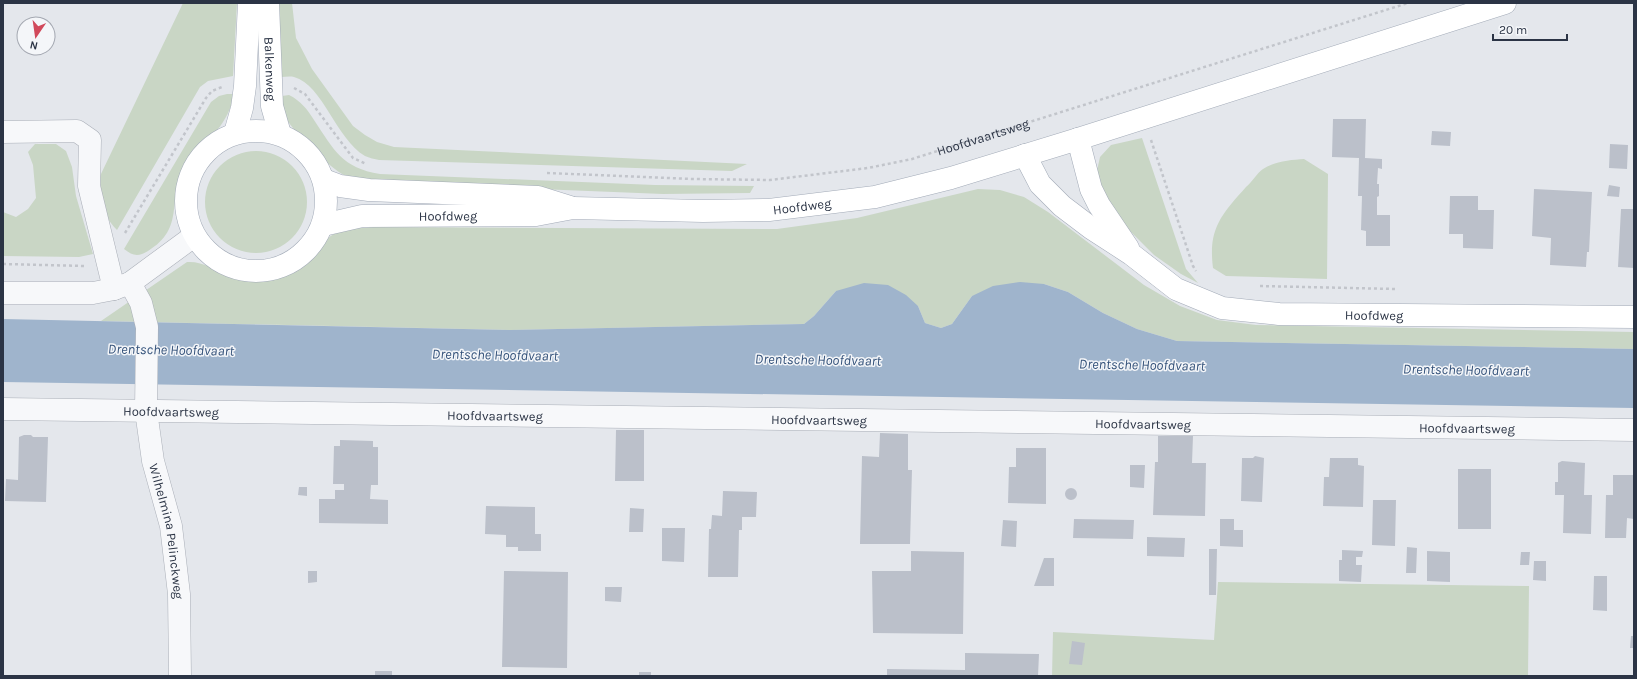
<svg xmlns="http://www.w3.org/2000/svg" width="1637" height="679" font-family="Karla,sans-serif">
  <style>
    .green { fill: #c9d6c5 }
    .water { fill: #9fb4cc }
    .building { fill: #bbc0ca }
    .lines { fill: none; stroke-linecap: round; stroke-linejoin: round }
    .minor-casing { stroke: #a9aeb7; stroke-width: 23 }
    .major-casing { stroke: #a3abb8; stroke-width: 23 }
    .path { stroke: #c2c5cb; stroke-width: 2.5; stroke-dasharray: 3 3; stroke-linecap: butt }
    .minor { stroke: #f7f8fa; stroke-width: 22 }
    .major { stroke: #fff; stroke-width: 22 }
    .labels { text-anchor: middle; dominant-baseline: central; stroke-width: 3; stroke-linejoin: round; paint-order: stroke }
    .street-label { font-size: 13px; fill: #2b3445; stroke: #f4f6f9 }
    .water-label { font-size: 14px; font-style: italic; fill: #34527a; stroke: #f4f6f9 }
  </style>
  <rect width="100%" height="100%" fill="#e4e7ec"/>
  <path class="green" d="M183 3H237L233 76 208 81 200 87 117 230C100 212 102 200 100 176Z
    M278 3H292L296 38 312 69 353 126 365 135 377 142 394 147 747 164 732 171 379 160C375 159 369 158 365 156 336 139 323 85 294 77 290 76 285 77 281 77Z
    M227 94H234C232 104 229 113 223 122 219 129 213 134 206 139 197 147 189 157 183 167 167 199 186 228 148 251 138 257 133 256 124 249L211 102 219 96Z
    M289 95C301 101 307 109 314 120 334 150 342 168 380 174L655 185 754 186 750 193 663 194 371 182C362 181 352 179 344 175 331 169 295 133 287 120 283 113 282 104 282 96Z
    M1142 138 1186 269 1198 283 1181 274 1154 255 1130 231 1111 207 1096 175 1100 157 1111 145Z
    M35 144H56L66 151 72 167 76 196 93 254 79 257 3 256V212L16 217 28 209 36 198 33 165 28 152Z
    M205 202a51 51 0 1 1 102 0a51 51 0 1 1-102 0Z
    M1304 159 1328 174 1327 279 1226 276 1213 268C1208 229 1221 215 1246 187 1252 182 1257 173 1263 169 1275 161 1291 160 1304 159Z
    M978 189 1000 190 1024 197 1048 212 1144 285 1180 306 1217 320 1256 325 1634 332V349L1177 341 1137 329 1103 313 1068 292 1044 284 972 296 952 324 941 328 925 323 918 306 836 291 814 316 804 324 510 330 101 321 187 262C203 261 215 270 230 275 243 280 258 281 272 278 289 275 304 265 316 252 323 244 329 234 341 231 351 228 364 228 374 227L777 229 857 218Z
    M1218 582 1529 586 1528 676H1052L1053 632 1214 640Z"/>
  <path class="water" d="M1020 282 1044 284 1068 292 1103 313 1137 329 1177 341 1634 349V408L3 382V319L510 330 804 324 814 316 836 291 864 283 888 285 906 295 918 306 925 323 941 328 952 324 972 296 993 286Z"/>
  <path class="building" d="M1333 119H1366L1365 158 1382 159V169L1378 168 1377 184H1379V196L1377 197V215H1390V246H1366V231L1361 230 1362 196H1358L1359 158 1332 157Z
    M1432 131 1451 132 1450 146 1431 145Z
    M1610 144 1628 145 1627 169 1609 168Z
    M1609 185 1620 187 1619 197 1607 196Z
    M1534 189 1592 192 1589 252H1587L1586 267 1550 265 1551 238 1532 236Z
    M1450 196H1478V210H1494L1493 249 1463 248V234H1449Z
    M1621 209H1634V268L1618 267Z
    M616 430H644V481H615Z
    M880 433 908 434V470H912L910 544H860L862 456 879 457Z
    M24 435H31L33 437H48L46 502 5 501 6 479 18 480 19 437Z
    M1158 436H1193L1192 463H1206L1205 516 1153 515 1155 462H1158Z
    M340 440 373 441V447H378V485H371L370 499 388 500V524L319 523V499H335V490H344V484H333L334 446H340Z
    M1016 448H1046V504L1008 503 1009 467H1016Z
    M1255 456 1264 458 1262 502 1241 501 1242 458H1253Z
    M1330 458H1358V465L1364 466 1363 507 1323 506 1324 477H1329Z
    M1562 461 1585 463 1584 495H1592L1591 534 1563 533 1564 495H1555V482H1558V463Z
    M1130 465H1145L1144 488 1130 487Z
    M1458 469H1491V529H1458Z
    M1613 475H1634V519L1627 518 1626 538H1605L1606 495H1613Z
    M299 487H307V496L298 495Z
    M1065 494a6 6 0 1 1 12 0a6 6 0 1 1-12 0Z
    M723 491 757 492 756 517H742V530H739L738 577H708L709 529H711L712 515 722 516Z
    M1373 500H1396L1395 546 1372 545Z
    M486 506 535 507V534H541V551H518V547H506V535L485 534Z
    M630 508 644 509 643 532H629Z
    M1074 519 1134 520 1133 539 1073 538Z
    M1220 519H1234V530H1243V547L1220 546Z
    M1003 520 1017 521 1016 547 1001 546Z
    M662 528H685L684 562 662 561Z
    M1147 537 1185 538 1184 557 1147 556Z
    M1407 547 1417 548 1416 573H1406Z
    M1209 549H1217L1216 595H1209Z
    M1342 550 1363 551 1362 557H1356V565H1362L1361 582 1339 581V560H1342Z
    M911 551 964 552 963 634 873 633 872 571H911Z
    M1427 551 1450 552V582L1427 581Z
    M1521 552H1530L1529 565H1520Z
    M1044 558H1054V586H1034Z
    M1534 561H1546V581L1533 580Z
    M308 571H317V582L308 583Z
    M504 571 568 572 567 668 502 667Z
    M1594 576H1607V611L1593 610Z
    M605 587H622L621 602 605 601Z
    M1631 636H1634V648H1630Z
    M1072 641 1085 643 1082 665 1069 664Z
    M965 653 1039 654 1038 676H887V669L965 670Z
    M375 671H392V676H375Z
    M639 672H651V676H639Z"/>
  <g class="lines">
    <g class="minor-casing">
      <g id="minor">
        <path d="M3 132 77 131 90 140 89 186 114 289"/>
        <path id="s2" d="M130 283 141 303 147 327 146 411 153 461 171 526 179 594 180 676"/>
        <path d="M3 293H93L114 289 130 283 194 236"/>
        <path id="s3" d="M3 409 1634 430"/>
      </g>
    </g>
    <g class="major-casing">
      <g id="major">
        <path id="s4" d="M268 3 272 106 280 134"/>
        <circle cx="256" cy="201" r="70"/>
        <path d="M235 133 242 108 245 86 249 3"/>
        <path d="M1078 139 1091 189 1099 205 1128 248"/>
        <path id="s5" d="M1025 155 1040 184 1062 206 1091 228 1131 254 1176 289 1222 308 1279 314 1634 317"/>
        <path d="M324 180 340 186 369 190 538 197 570 207"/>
        <path id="s6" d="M323 225 362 216 536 215 573 208 703 211 769 210 875 197 951 178 1078 139 1505 3"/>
      </g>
    </g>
    <g class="path">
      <path d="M294 88 305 94 353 158 366 164"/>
      <path d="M1151 140 1193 266 1196 271"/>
      <path id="s1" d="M547 173 691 179 770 180 868 168 912 159 1408 3"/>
      <path d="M125 233 206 98 212 91 222 87"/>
      <path d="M3 264 85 266"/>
      <path d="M1260 286 1395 289"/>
    </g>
    <use href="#minor" class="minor"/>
    <use href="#major" class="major"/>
  </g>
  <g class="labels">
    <g class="street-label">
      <text stroke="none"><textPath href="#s4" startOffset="66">Balkenweg</textPath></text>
      <text stroke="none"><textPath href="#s1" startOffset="441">Hoofdvaartsweg</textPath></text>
      <text stroke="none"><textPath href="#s6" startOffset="481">Hoofdweg</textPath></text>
      <text stroke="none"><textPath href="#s6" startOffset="126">Hoofdweg</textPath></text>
      <text stroke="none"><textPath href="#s5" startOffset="407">Hoofdweg</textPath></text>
      <text stroke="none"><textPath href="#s3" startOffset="168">Hoofdvaartsweg</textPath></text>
      <text stroke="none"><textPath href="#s3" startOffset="492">Hoofdvaartsweg</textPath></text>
      <text stroke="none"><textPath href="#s3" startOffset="816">Hoofdvaartsweg</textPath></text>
      <text stroke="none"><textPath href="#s3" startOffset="1140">Hoofdvaartsweg</textPath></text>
      <text stroke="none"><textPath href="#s3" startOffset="1464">Hoofdvaartsweg</textPath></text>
      <text stroke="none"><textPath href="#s2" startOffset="254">Wilhelmina Pelinckweg</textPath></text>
    </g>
    <g class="water-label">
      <text transform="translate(171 350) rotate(1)">Drentsche Hoofdvaart</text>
      <text transform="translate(495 355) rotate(1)">Drentsche Hoofdvaart</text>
      <text transform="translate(818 360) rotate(1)">Drentsche Hoofdvaart</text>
      <text transform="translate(1142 365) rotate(1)">Drentsche Hoofdvaart</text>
      <text transform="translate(1466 370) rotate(1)">Drentsche Hoofdvaart</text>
    </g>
  </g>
  <rect width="1637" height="679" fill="none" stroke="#2b3445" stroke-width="8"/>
  <g transform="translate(36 36) rotate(193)"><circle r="19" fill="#f4f6f9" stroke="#a4a8b1"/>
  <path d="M0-3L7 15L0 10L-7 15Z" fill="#d1495b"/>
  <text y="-6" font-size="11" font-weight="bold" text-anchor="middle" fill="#2b3445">N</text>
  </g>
  <path d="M1493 34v6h74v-6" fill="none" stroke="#2b3445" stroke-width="2"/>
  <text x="1499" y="34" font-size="12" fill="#2b3445" stroke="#f4f6f9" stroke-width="3" paint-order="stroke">20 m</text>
</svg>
